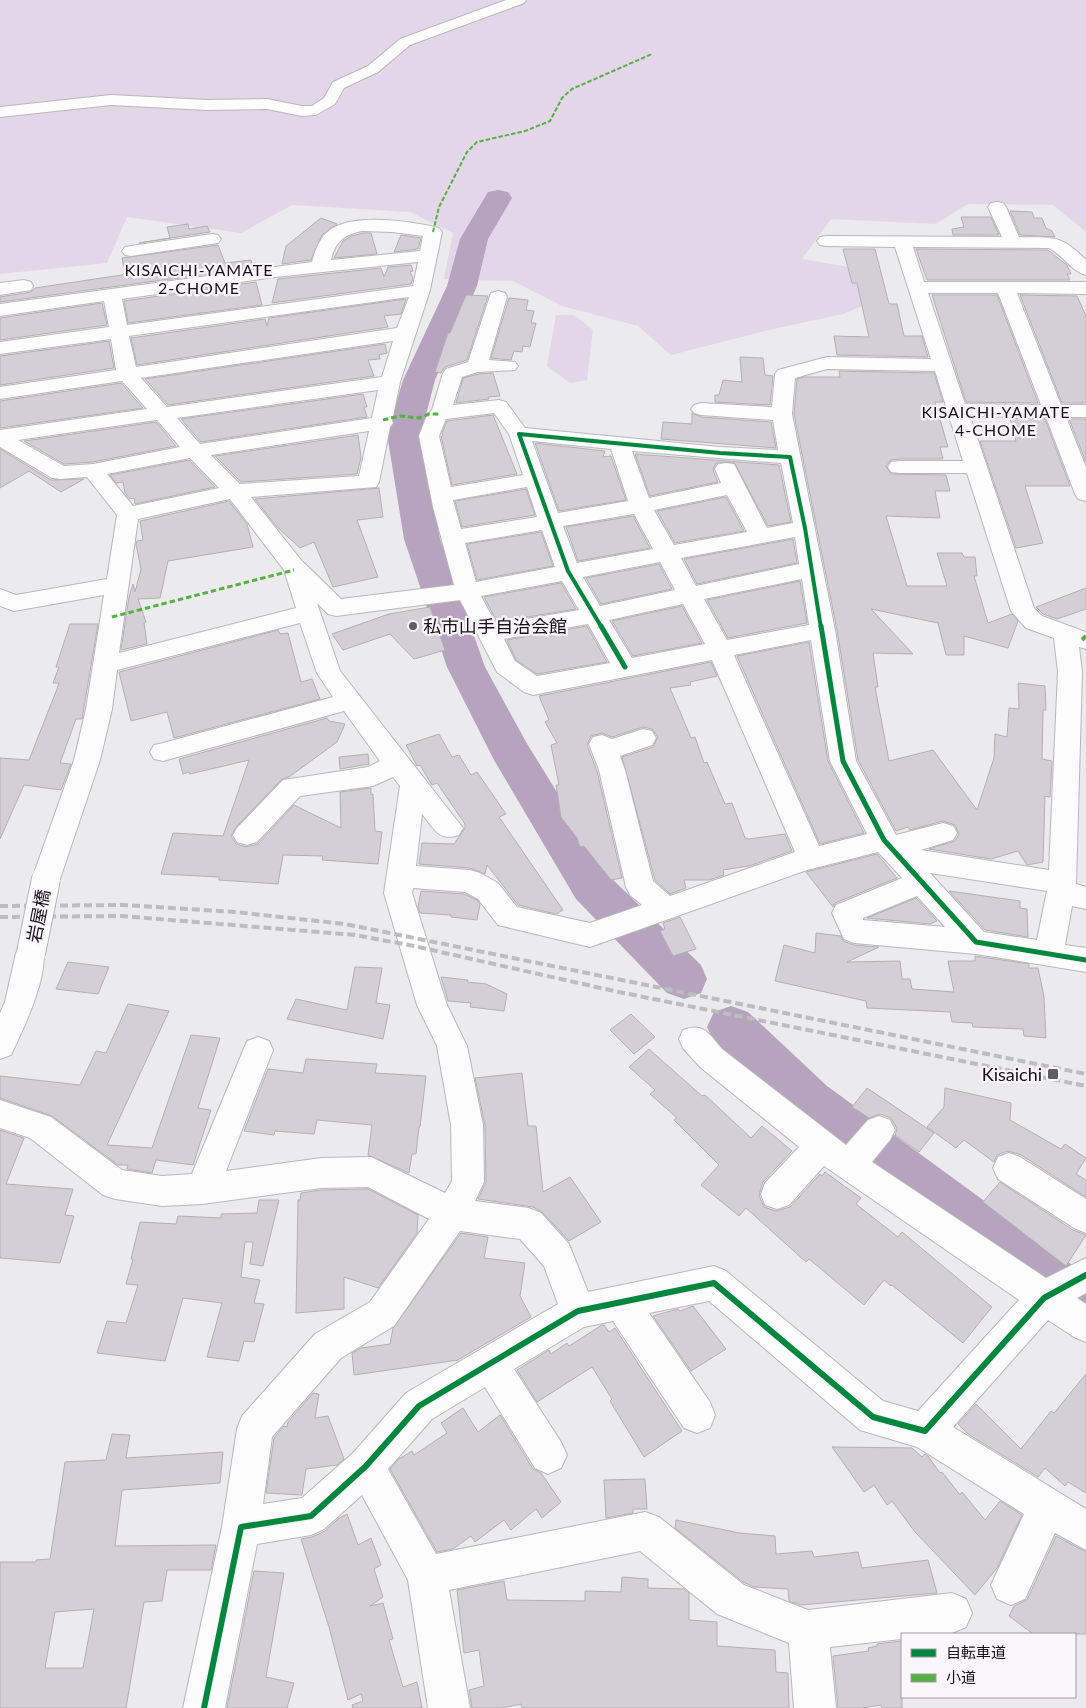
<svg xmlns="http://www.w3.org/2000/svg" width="1086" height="1708" font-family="Lato,'Noto Sans JP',sans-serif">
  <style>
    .green { fill: #e4d6e9 }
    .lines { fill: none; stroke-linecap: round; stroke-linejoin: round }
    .river { fill: #b6a3bd; fill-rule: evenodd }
    .building { fill: #d4cfd7; stroke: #b1b0b2; fill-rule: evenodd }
    .minor-casing { stroke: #b8b7b9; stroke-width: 2 }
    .minor { fill: #fcfcfc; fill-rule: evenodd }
    .rail { stroke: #bdbdbe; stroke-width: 4; stroke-dasharray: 8 4; stroke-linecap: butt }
    .minor-bridge-casing { stroke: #b8b7b9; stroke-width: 30; stroke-linecap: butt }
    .minor-bridge { stroke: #fcfcfc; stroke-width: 28 }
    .quiet-far2 { stroke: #55b144; stroke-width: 2; stroke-dasharray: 4.5 2; stroke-linecap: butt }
    .quiet-far1 { stroke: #55b144; stroke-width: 3; stroke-dasharray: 5.5 3; stroke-linecap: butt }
    .quiet { stroke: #55b144; stroke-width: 4; stroke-dasharray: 8 4; stroke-linecap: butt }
    .cycleway-far2-casing { stroke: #faf6fb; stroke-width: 6 }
    .cycleway-far1-casing { stroke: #faf6fb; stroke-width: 8 }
    .cycleway-casing { stroke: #faf6fb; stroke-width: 9 }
    .cycleway-far2 { stroke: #00873e; stroke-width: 4 }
    .cycleway-far1 { stroke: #00873e; stroke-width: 5 }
    .cycleway { stroke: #00873e; stroke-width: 6 }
    .poi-dot { fill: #5f5e60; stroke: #faf6fb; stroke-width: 2 }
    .labels { text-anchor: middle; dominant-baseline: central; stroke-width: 4.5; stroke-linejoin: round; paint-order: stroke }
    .far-neighbourhood-label { font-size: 16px; letter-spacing: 1px; fill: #131214; stroke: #faf6fb }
    .poi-label { font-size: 18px; fill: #131214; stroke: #faf6fb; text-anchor: start }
    .street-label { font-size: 18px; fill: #131214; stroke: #faf6fb }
  </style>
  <rect width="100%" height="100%" fill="#ebeaec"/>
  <path class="green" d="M0 0H1086V232L1053 205 968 204 936 224 831 219 802 259 854 268 867 304 843 314 769 330 671 355 638 326 562 306 513 281 444 279 453 233 410 212 292 205 241 233 127 217 107 263 0 274Z
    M556 315H574L593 330 587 380 570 383 547 366Z"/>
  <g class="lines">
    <path class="river" d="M498 190 508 192 512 198 488 239 477 286 435 380 421 434 440 539 485 667 526 742 608 875 701 965 707 979 701 993 684 999 667 993 576 899 494 760 447 667 404 539 387 434 403 380 447 286 460 239 488 192Z
      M731 1006 748 1012 827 1086 1086 1275V1335L1066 1327 791 1118 714 1042 707 1027 714 1012Z"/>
  </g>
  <path class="building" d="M1010 211 1032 212 1034 218H1042L1046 228 1052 231 1055 237 1020 235Z
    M961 217H991L999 235H953L952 229 964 227Z
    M321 218 337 224 322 235 311 260 282 264 286 246Z
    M188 224 189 229 207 226 210 232 139 243 170 238 167 227Z
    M363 233H371L377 254 334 258 343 241 351 236Z
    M401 235 421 238 418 249 394 252Z
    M218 245 225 263 251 260 253 268 0 302V297L31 292 35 288 122 275 125 273 122 258Z
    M843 249H875L889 304H897L904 336H922L928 357 837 355 834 336 869 337 857 283H852Z
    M916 249 1048 250 1067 265 1071 274H1067L1070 280H927Z
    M411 265 413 271 410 272 413 278 411 284 272 303 278 279 381 268 384 277 388 267Z
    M256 282 262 305 128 323 124 301Z
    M466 295 488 296 467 360 445 367 441 373 435 372 448 333H450Z
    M932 295H997L1038 403 966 402Z
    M1020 295 1077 296 1086 316V403H1062Z
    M509 298 528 300 526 310 534 311 531 323H536L530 347 523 346 522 352 514 351 511 360 491 358Z
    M406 299 401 314 384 316 388 327 137 365 131 338 265 319 267 326 269 318Z
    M102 303 107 325 0 340V318Z
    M109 341 114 368 0 385V356Z
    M385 344 387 353 379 355 380 359 368 360 374 376 168 405 145 379Z
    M740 357 763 358 765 375 773 376 770 405 715 402V395H719L723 380 742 382Z
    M839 371 934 373 943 402H935L948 447H940L943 459H899L891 460 886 466 891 474 946 475 950 491H935L940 518 886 516 907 586H947L937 553H962L964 557H975L977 576H974L988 623 1012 614 1018 621 1008 648 964 636V655H946L938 623 871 609 913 654 873 653 878 687H875L889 761 933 750 977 810 994 758 995 734 1007 737 1009 708 1019 709 1018 683 1045 686 1046 710H1043L1042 759 1052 761 1050 797 1045 796 1043 862 1027 865 1018 851 991 859 929 849 955 841 959 834 955 825 943 821 910 830 908 827 896 831 858 760 837 630 794 414 797 379 804 377H840Z
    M493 373 500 396 488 397 489 399 456 403 463 378 478 374Z
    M121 383 143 408 0 428V401Z
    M363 394 367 407H364L367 417 201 442 181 419Z
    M692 413 701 417 771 422 776 448 661 439 663 422 692 424Z
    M493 415 517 474 452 485 441 436H443L442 433 447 421Z
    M1010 418 1045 419 1070 486H1025L1043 543 1016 548 980 441H1016Z
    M1069 419H1086V462Z
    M156 422 176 446 93 462 64 464 24 441Z
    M358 435 361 457 357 474 241 482 215 456Z
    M535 443 605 451 603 457 611 456 626 500 559 511Z
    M0 449 51 480 84 479 61 492 29 471 0 488Z
    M635 454 779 465 791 522 768 526 734 462 716 463 713 470 718 482 650 496Z
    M189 460 215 487 135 504 134 498 130 499 125 493 123 482 116 483 110 475Z
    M379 488 383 517 357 520 378 577 333 587 314 542 300 548 276 526 255 499Z
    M526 489 535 515 462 527 455 501Z
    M726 497 744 531 675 543 657 511Z
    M229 501 247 524 253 547 168 561 160 598 138 599 146 622 144 623 147 644 121 650 129 597 133 584 135 592 141 569 136 544 137 541 143 540 140 521Z
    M633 516 650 548 578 561 566 527Z
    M541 532 553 566 477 580 467 544Z
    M793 539 797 563 697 584 684 559Z
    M659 564 672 589 601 604 586 578Z
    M800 581 807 623 728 638 707 600Z
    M561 583 576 609 497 622 484 597Z
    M1086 588V609L1057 619 1043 614 1036 607Z
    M682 606 702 643 633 656 612 621Z
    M430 607 445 650 414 659 390 634 343 650 332 634 389 614Z
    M70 624H98L82 719H76L60 763 71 764 61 790 24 785 0 839V758L29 760 57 689 59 683H53L59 667H56Z
    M587 626 607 662 537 674 516 660 507 640Z
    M278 630 280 634 288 633 301 682 312 679 320 699 174 738 167 712 131 721 119 672Z
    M809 642 828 761 864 833 820 844 737 656Z
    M711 662 717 676 690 682 691 685 670 688 691 738 695 737 704 763 707 762 725 804 732 803 745 838 749 839 785 834 792 851 749 866 723 870 724 875 709 880H684L686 888 670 894 655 880 622 757 653 747 658 737 652 729 643 727 612 737 602 733 591 736 587 745 597 771 622 878 611 880 584 846 580 847 577 838 561 817 556 785H559L551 745 557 743 545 722 549 720 539 696Z
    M327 718 329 721 345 724 337 742 289 777 282 779 236 827 231 836 236 844 246 847 258 844 294 805 341 828 340 792 371 788V795L373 794 375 831 382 832 378 864 322 860 323 856 283 855 278 884 219 880V877L161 874 173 833 223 836 249 760 190 774 189 772 183 774 179 759Z
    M439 734 452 757 459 755 471 775 477 772 506 814 499 817 563 910 556 914 518 905 487 865 485 874 470 868 419 864 422 843 454 844 465 828V824L437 783 432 785 420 765 417 766 406 745Z
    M368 754 369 764 340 769 339 757Z
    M877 854 897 878 835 903 833 907 806 872Z
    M421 891 464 894 477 900 480 904 477 920 451 917V915L420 913 418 907Z
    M949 891 1020 901V908L1027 909 1028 937 985 930Z
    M916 898 937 921 930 924 867 918Z
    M680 917 696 949 673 956 660 931 665 929 663 923Z
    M816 933 841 936 843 941 854 945 879 947 847 962 900 961 902 979H910L912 989 954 992 948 961H975V956L1029 964V968H1038L1044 997 1046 1038 1024 1036 1023 1029 973 1027 972 1023 952 1022 950 1012 867 1008 866 1001 775 981 784 945 815 953Z
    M68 962 109 967 98 994 56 989Z
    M355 967 382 968 376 1003 390 1005 383 1039 287 1019 296 999 347 1010Z
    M441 977 468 980 467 982 486 984 507 994 504 1011 470 1007 471 1003 448 1001Z
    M128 1004 169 1011 107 1145 152 1148 191 1035 220 1038 198 1108 211 1110 193 1165 156 1160 152 1173 127 1169 128 1165H118L52 1116 0 1098V1076L80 1085 96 1051 106 1053Z
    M631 1014 655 1037 634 1054 610 1030Z
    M649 1049 702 1096 705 1095 751 1138 762 1126 792 1151 763 1182 759 1195 764 1207 776 1211 790 1207 820 1174 822 1176 825 1172 861 1198 856 1204 898 1237 902 1232 992 1307 963 1343 892 1285 891 1286 884 1280 864 1305 809 1259 806 1262 746 1208 739 1216 701 1185 719 1165 674 1120 677 1118 650 1094 655 1090 629 1067Z
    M306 1059 377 1064 375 1073 426 1076 420 1127H419L416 1154H412L409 1173 368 1155 372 1125 317 1120 314 1134 275 1131 274 1135 244 1131 268 1069 303 1073Z
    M522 1073 528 1126H536L543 1192 570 1177 601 1222 569 1241 542 1212 533 1207 478 1199 486 1182 485 1125 475 1078Z
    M867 1088 934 1133 919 1152 895 1135 897 1129 891 1118 880 1114 869 1118 852 1107Z
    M945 1088 1011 1103 1010 1120 1061 1149 1065 1144 1086 1158 1076 1174 1086 1180V1197L1021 1155 1008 1151 997 1155 994 1162 964 1140 956 1148 927 1127 944 1107Z
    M0 1130 24 1138 6 1184 73 1189 65 1215 74 1216 60 1263 0 1258Z
    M1000 1182 1073 1230 1086 1235 1066 1266 983 1202Z
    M368 1189 418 1215 417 1233 378 1288 344 1277V1309L296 1313 298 1200H300L301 1193 321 1190Z
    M259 1200H279L263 1266 250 1264 253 1242H245L241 1277 260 1280 254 1303 264 1304 254 1342 244 1341 239 1361 207 1357 222 1303 183 1298 165 1361 97 1353 107 1321 126 1323 138 1285 126 1284 133 1259H131L140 1222 176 1224 178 1216 221 1218V1214L257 1213Z
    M461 1233 488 1237 484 1258 525 1263 520 1296 531 1317 458 1360 354 1375 352 1353 361 1348 390 1344 393 1328Z
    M693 1306 726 1349 691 1371 653 1316 678 1309 680 1311Z
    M602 1325H604L609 1332 615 1328 682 1431 644 1457 610 1401 612 1399 592 1367 537 1402 517 1370 549 1350 551 1354 567 1343 569 1346Z
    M1086 1374V1493L1068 1482 1065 1486 1045 1468 1038 1477 968 1434 958 1424 976 1404 1021 1449 1051 1411 1054 1413Z
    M313 1393 319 1394 315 1418 328 1416 344 1459 337 1465 306 1469 302 1495 266 1493 274 1438 284 1426 287 1427 288 1422Z
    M463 1408 478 1432 500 1415 533 1469 541 1473 561 1502 542 1518 536 1509 511 1530 504 1520 475 1542 471 1536 453 1549 437 1552 390 1469 399 1459 412 1451 414 1455 447 1433 441 1423Z
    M112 1434 130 1435 126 1458 223 1452 220 1483 122 1490 115 1546 216 1545 211 1570H167L162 1601 144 1602 126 1708H0V1562H36V1560L50 1559 65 1462 106 1460ZM94 1609 83 1668H45L55 1612Z
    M832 1447 912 1448 922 1457 925 1454 928 1456 940 1473 942 1472 960 1495 962 1492 985 1520 1000 1501 1022 1515 997 1568 975 1595 915 1532 892 1501 887 1505 874 1485 864 1492Z
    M645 1479 647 1509H633V1513L606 1518 604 1480Z
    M347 1514 358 1545 371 1538 381 1565 374 1569 383 1597 370 1606 383 1603 393 1639 389 1640 403 1687 417 1682 422 1708H353L352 1705 363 1701 361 1694 348 1700 329 1627 301 1539 312 1537 325 1531 338 1519Z
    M676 1520 740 1533 775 1536 776 1554 812 1551 814 1557 858 1552 862 1568 928 1560 937 1593 801 1605 789 1601 788 1589 754 1587 743 1582 675 1528Z
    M1056 1536 1086 1552V1634H1033L1009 1616 1014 1606 1027 1600Z
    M254 1571 284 1573 266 1677 294 1683 287 1708H227Z
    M622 1577 648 1579V1588L684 1589 689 1593V1620L717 1622V1646L775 1650 776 1672 788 1673 789 1708H522L521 1704 502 1708H472L469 1690 484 1686 479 1650 464 1653 457 1590 504 1581 507 1600 585 1601V1591L621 1592Z
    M902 1641V1708H882L881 1705 862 1708H838L833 1656 869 1651 868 1648 877 1646V1644Z"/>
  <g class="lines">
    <g class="minor-casing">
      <path id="minor" d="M506 0H526L524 3 410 45 378 72 344 88 335 104 316 115 302 116 267 109 207 110 111 105 0 117V107L111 95 207 100 267 99 302 106H312L324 98 333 82 368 66 400 39Z
        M997 202 1003 203 1006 207 1019 237C1054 238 1060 234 1086 260V275C1072 272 1063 255 1049 248L913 247 924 282H1086V294L1017 293 1061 405H1086V417H1066L1086 467V501L1078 499 1075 494 1046 417 970 416 1034 608 1042 616 1086 632V649L1079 647 1082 672 1076 884 1086 887V909L1072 906 1065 945 1086 948V972L976 954 854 943 844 939 832 913 836 905 902 878 878 852 807 870 590 947 498 925 478 899 465 892 413 888 412 893 447 1005 467 1046 483 1125 484 1182 475 1201 529 1208 541 1213 569 1244 588 1292 714 1266 726 1271 883 1401 918 1411 1019 1300 824 1166 789 1205 777 1209 765 1205 761 1194 765 1183 799 1147 700 1067 683 1048 679 1039 683 1030C704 1022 709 1034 722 1049L846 1145 868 1120 879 1116 890 1120 895 1130 890 1140 872 1162 1046 1278 1086 1258V1293L1077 1298 1086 1304V1342L1074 1337 1048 1320 953 1427 1086 1509V1550L1055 1533 1025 1599 1011 1605 997 1599 991 1585 1024 1514 917 1447 860 1430 709 1301 649 1313 710 1402 715 1415 710 1428 697 1433 684 1428 613 1321 584 1327 514 1369 561 1442 567 1455 561 1468 548 1474 535 1468 485 1387 432 1419 388 1469 436 1554 645 1512 659 1517 744 1585 808 1610 952 1593 966 1599 972 1613 966 1627 952 1633 940 1634H902V1639L830 1647 836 1708H794L789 1643 717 1614 640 1551 449 1590 470 1708H428L408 1580 362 1495 324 1529 311 1535 257 1544 225 1708H183L222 1527 237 1429 242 1416 315 1334 370 1302 429 1219 368 1187 321 1188 202 1204 162 1206 115 1199 103 1195 30 1138 0 1128V1100L51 1117 122 1170 162 1176 192 1174 247 1041 258 1037 269 1041 273 1050 226 1171 321 1158 371 1157 445 1193 452 1181 451 1125 437 1046 417 1005 384 893 400 786 393 777 373 786 300 796 257 842 247 845 237 842 233 835 237 828 283 780 368 767 380 761 344 711 163 761 154 759 150 752 154 745 163 743 333 697 317 673 300 623 117 670 112 709 100 760 60 879 56 887 46 890 36 887 32 879 74 760 86 709 104 595 14 611 0 606V589L16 595 107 579 117 515 87 477 60 479 52 478 0 447V430L147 409 122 381 0 399V387L116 370 111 339 0 354V342L109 327 104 301 0 316V304L312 262C315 250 320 237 331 229 356 213 411 221 439 228L442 232 430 290 400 382 392 421 393 423 390 427 379 482 376 487 251 497 301 560 341 599 454 585 433 507 419 436 427 415 432 410 443 373 446 369 468 362 491 293 498 291 505 293 507 297 489 360 515 362 518 366 515 370 478 372 462 377 453 405 499 400 506 402 525 428 720 447 778 450 773 420 701 415 694 413 691 409 694 405 701 403 772 407 775 374 778 370 827 357 931 359 895 247 826 246 820 245 817 241 820 237 826 236 1002 237 988 207 991 203ZM363 231 392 232 423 236 420 251 331 260C335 242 344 234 363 231ZM418 262 413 286 127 325 122 299 275 277ZM928 293H998L1041 405 965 404ZM409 297 397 328 136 367 129 336ZM393 341 382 377 167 407 141 378ZM827 369 935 371 963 461H899L891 462 888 467 891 472 899 473H967L1011 611 1026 628 1054 638 1058 672 1049 870 921 850 953 840 957 833 953 826 943 823 896 835 856 761 835 630 792 414 795 378ZM378 390 372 418 200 444 177 418ZM494 413 509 434 523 475 451 487 439 436 446 419ZM157 420 180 447 93 464 64 466 18 440ZM369 431 359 476 240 484 211 455ZM532 441 611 449 628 501 558 513ZM632 451 781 463 793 523 767 528 734 464 726 463 718 464 715 469 721 483 649 498ZM190 458 219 488 133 506 107 474ZM527 487 537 517 461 529 453 500ZM727 495 747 532 674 545 654 510ZM230 499 284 570 296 608 119 653 138 519ZM634 514 653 549 577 563 563 526ZM542 530 555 567 476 582 465 543ZM795 537 799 564 696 586 681 558ZM660 562 675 590 600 606 583 577ZM802 579 809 625 727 640 704 599ZM562 581 579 610 496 624 481 596ZM460 600 497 672 524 692 533 695 712 660 795 852 670 896 653 881 625 770 620 756 652 745 656 738 652 731 643 729 612 739 602 735 593 737 589 744 599 770 626 887 630 895 642 905 590 923 517 907 498 883 480 873 470 870 416 866 422 814C434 828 438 842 459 835L463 828 340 671 317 603 328 614 336 616ZM683 604 705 644 632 658 609 620ZM588 624 610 663 537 676 515 661 504 639ZM811 640 830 761 867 834 819 846 734 655ZM930 873 1047 891 1037 940 984 932ZM917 896 945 927 863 920V918ZM460 1231 520 1239 544 1266 558 1304 406 1393 353 1453 302 1498 263 1504 272 1437 341 1358 394 1326Z
        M212 234 218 235 221 239 218 243 131 256 125 255 122 251 125 247 131 246Z
        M24 280 31 282 33 286 31 290 0 295V283Z
        M31 941 41 945C53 968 22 1032 11 1055L0 1059V1013L5 1002 16 953 21 945Z
        M1009 1153 1020 1157 1086 1199V1233L1074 1228 998 1179 993 1168 998 1157Z"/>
    </g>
    <use href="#minor" class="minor"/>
    <path class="rail" d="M0 906 123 905 235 912 345 924 1086 1074
      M0 917 122 916 355 935 414 946 614 991 1086 1086"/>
    <g class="minor-bridge-casing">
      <path id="minor-bridge" d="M31 953 46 879"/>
    </g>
    <use href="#minor-bridge" class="minor-bridge"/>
    <path class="quiet-far2" d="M433 232 439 207 467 152 477 142 525 131 550 121 562 98 572 89 652 54"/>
    <path class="quiet-far1" d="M383 420 400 416 419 418 429 414H439
      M112 617 294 570"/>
    <path class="quiet" d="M1082 640 1086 636"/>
    <g class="cycleway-far2-casing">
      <path id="cycleway-far2" d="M602 628 568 571 519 434 720 453 790 457 805 528 821 628"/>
    </g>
    <g class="cycleway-far1-casing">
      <path id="cycleway-far1" d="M601 626 625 667
        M821 626 843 761 884 840 976 942 1086 960"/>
    </g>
    <g class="cycleway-casing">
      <path id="cycleway" d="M204 1708 241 1527 311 1516 366 1466 419 1406 578 1311 714 1283 873 1417 925 1431 1044 1298 1086 1275"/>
    </g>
    <use href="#cycleway-far2" class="cycleway-far2"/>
    <use href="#cycleway-far1" class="cycleway-far1"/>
    <use href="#cycleway" class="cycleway"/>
  </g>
  <g class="poi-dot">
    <circle cx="413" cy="626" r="5"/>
    <rect x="1047" y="1068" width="12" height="12" rx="2.5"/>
  </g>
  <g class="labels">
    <g class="far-neighbourhood-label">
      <text x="199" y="269">KISAICHI-YAMATE<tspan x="199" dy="18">2-CHOME</tspan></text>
      <text x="996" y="411">KISAICHI-YAMATE<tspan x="996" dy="18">4-CHOME</tspan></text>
    </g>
    <g class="poi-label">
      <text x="423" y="626">私市山手自治会館</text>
      <text x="1042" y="1074" text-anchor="end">Kisaichi</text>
    </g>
    <g class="street-label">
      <text transform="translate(38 916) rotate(-79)">岩屋橋</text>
    </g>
  </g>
  <rect x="901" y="1633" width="175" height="65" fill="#faf6fb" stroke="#9e9b9f"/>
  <rect x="911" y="1649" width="25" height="8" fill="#00873e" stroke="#9e9b9f"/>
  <text x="946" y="1658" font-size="15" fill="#131214">自転車道</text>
  <rect x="911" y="1674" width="25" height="8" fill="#55b144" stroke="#9e9b9f"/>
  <text x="946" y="1683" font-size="15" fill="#131214">小道</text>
</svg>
